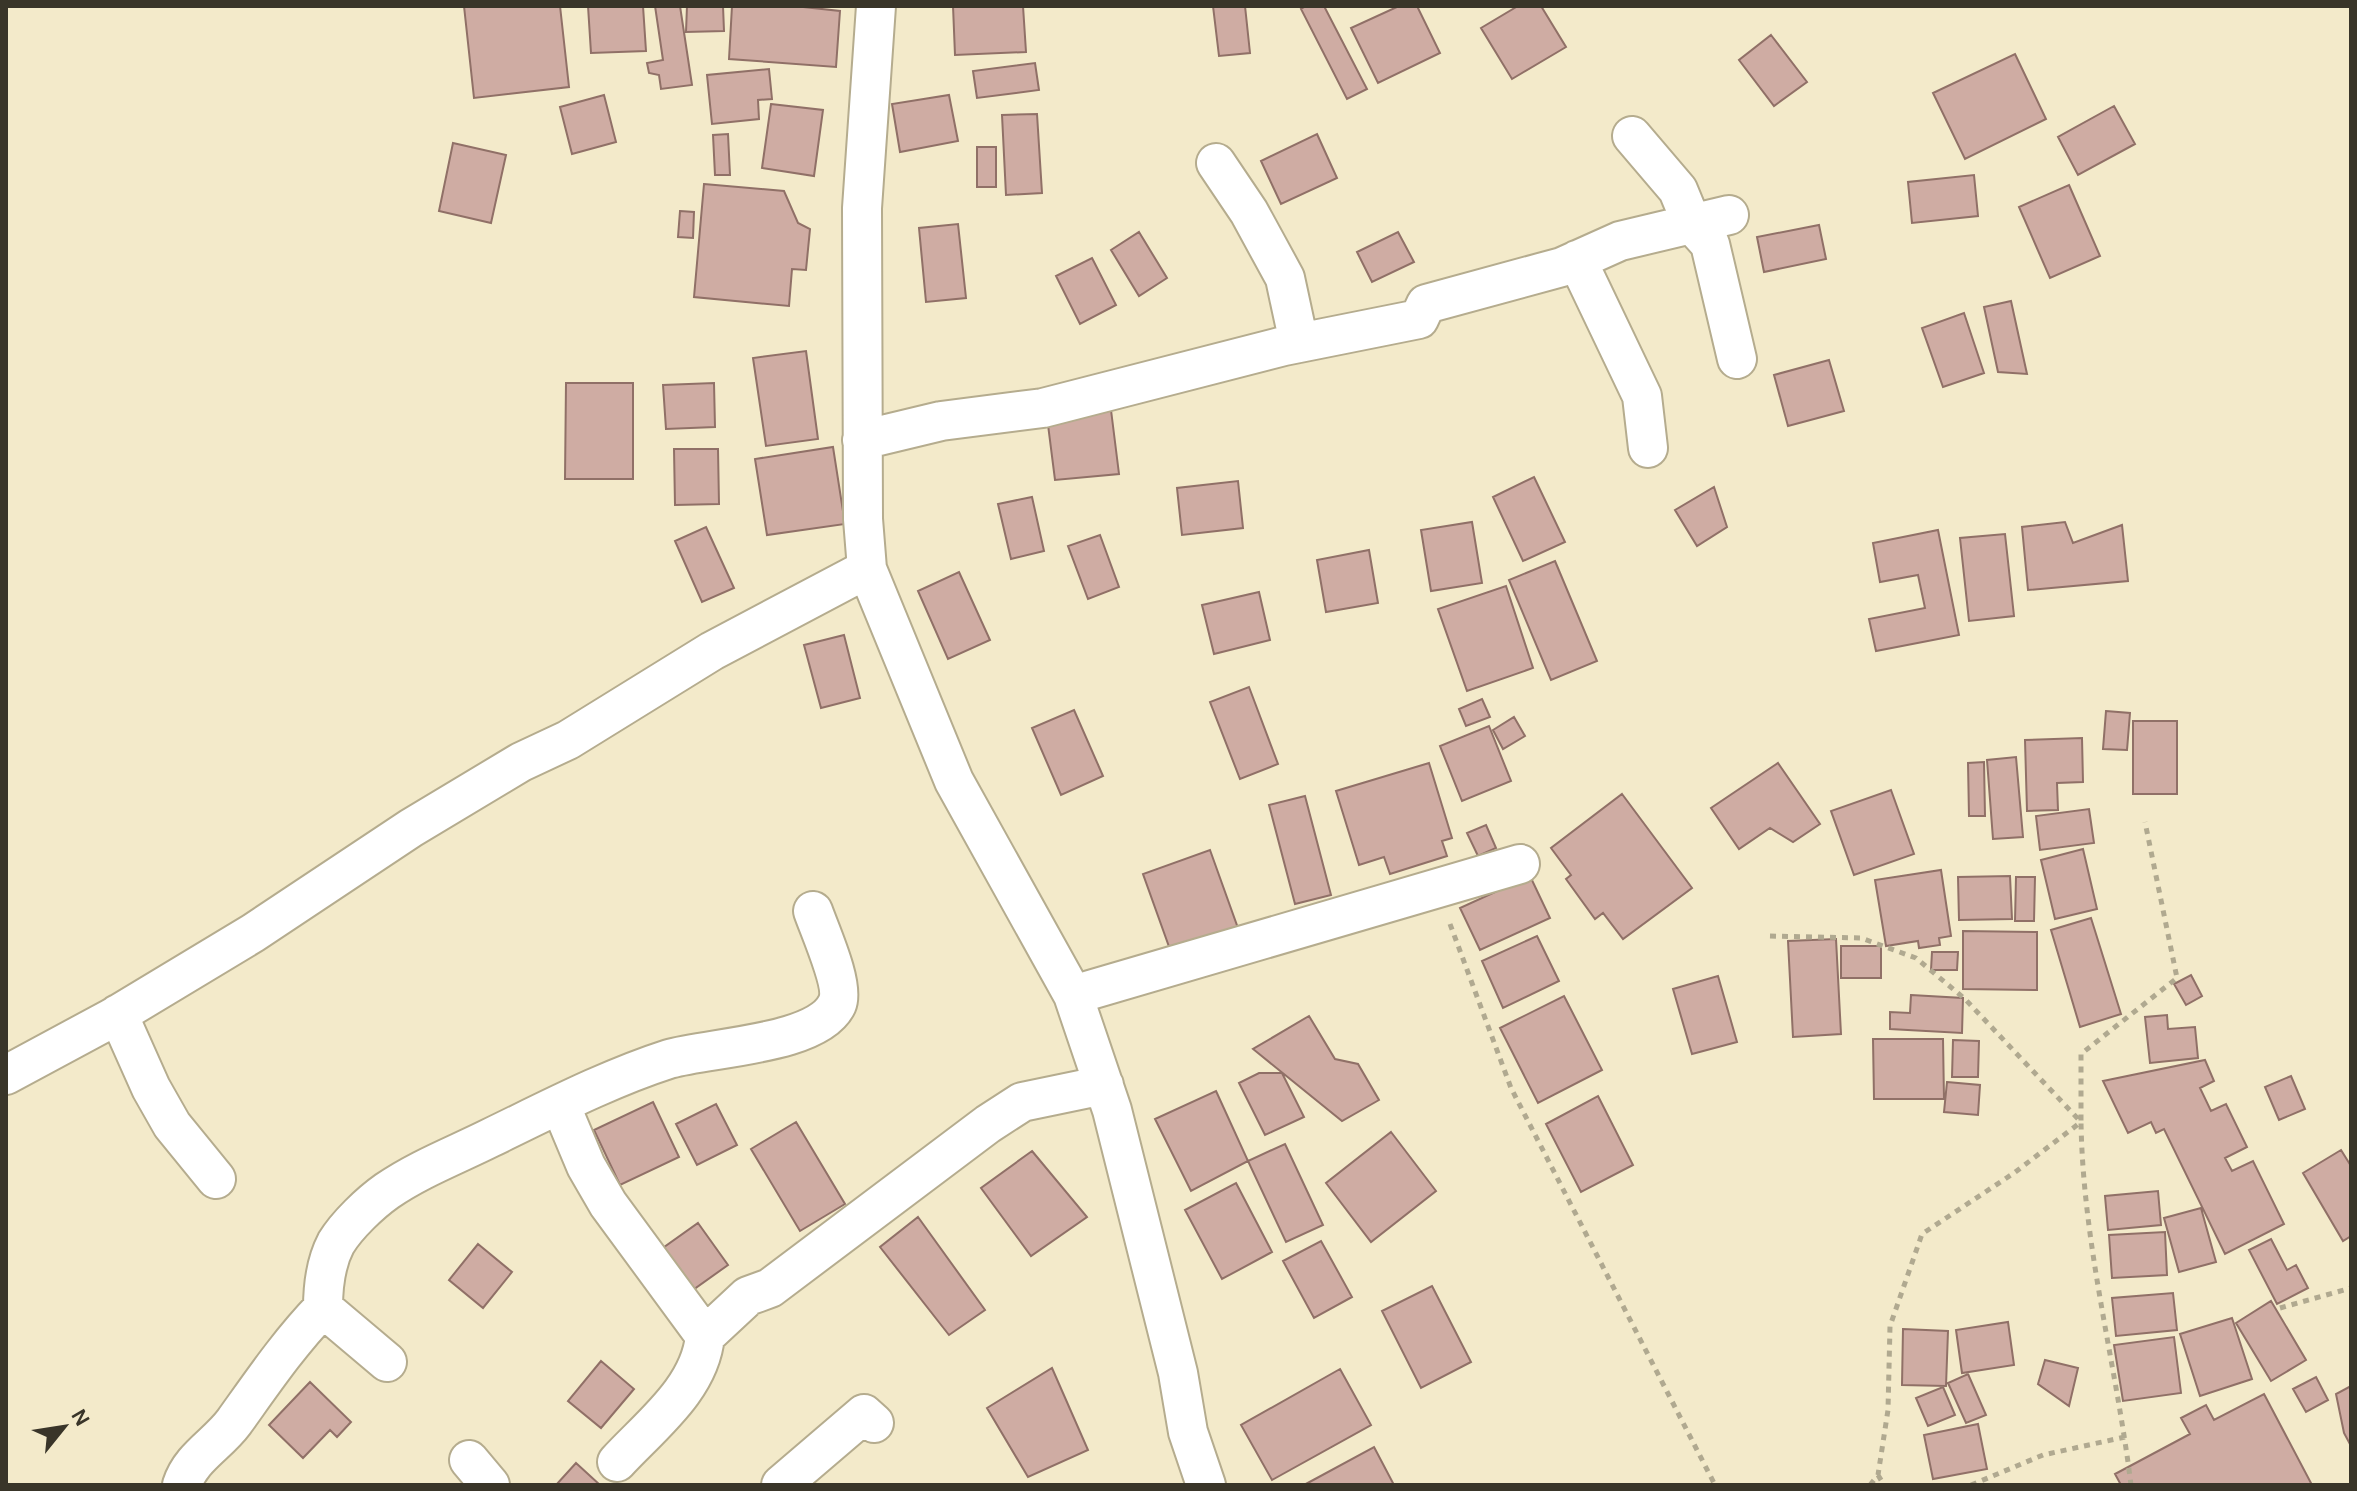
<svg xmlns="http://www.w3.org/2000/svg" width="2357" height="1491" font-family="Karla,sans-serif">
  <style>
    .building { fill: #cfaca3; stroke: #907067; stroke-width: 2 }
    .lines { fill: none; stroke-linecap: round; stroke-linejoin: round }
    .minor-casing { stroke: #b5ac8e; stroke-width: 42 }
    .path { stroke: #b0a990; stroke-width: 5; stroke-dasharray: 6 6; stroke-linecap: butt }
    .minor { stroke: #fff; stroke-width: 38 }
  </style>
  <rect width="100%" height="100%" fill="#f3eaca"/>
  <path class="building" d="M464 6H560L569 87 474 98Z
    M588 6H643L646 51 591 53Z
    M655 6H680L692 85 661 89 659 75 649 73 647 63 663 60Z
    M687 6H723L724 31 686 32Z
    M732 6H794L840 11 836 67 729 59Z
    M953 6H1023L1026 52 955 55Z
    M1213 6H1245L1250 53 1219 56Z
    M1306 6H1324L1367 89 1347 99 1301 9Z
    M1399 6H1417L1440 53 1378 83 1351 28Z
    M1518 6H1541L1566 47 1512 79 1481 28Z
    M1771 35 1807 82 1774 106 1739 60Z
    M2015 54 2046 119 1965 159 1933 93Z
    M1035 63 1039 90 977 98 973 71Z
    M769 69 772 99 758 100 759 119 712 124 707 75Z
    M604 95 616 142 572 154 560 107Z
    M949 95 958 141 900 152 892 104Z
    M771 104 823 110 814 176 762 168Z
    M2114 106 2135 144 2078 175 2058 137Z
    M1037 114 1042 193 1006 195 1002 115Z
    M728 134 730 175H715L713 135Z
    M1317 134 1337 178 1281 204 1261 161Z
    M453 143 506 155 491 223 439 211Z
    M977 147H996V187H977Z
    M1974 175 1978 216 1912 223 1908 182Z
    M704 184 784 191 798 223 810 229 806 270 792 269 789 306 694 297Z
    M2069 185 2100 256 2050 278 2019 207Z
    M680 211 694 212 693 238 678 237Z
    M958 224 966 298 926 302 919 228Z
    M1819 225 1826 259 1764 272 1757 237Z
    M1139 232 1167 278 1139 296 1111 250Z
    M1398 232 1414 262 1372 282 1357 252Z
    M1092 258 1116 305 1080 324 1056 276Z
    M2011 301 2027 374 1998 372 1984 307Z
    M1964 313 1984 373 1943 387 1922 328Z
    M806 351 818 439 766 446 753 358Z
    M1829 360 1844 411 1788 426 1774 375Z
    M566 383H633V479H565Z
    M714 383 715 427 666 429 663 385Z
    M1111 410 1119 474 1055 480 1047 417Z
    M833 447 845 524 767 535 755 459Z
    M674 449H718L719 504 675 505Z
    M1534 477 1565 542 1523 561 1493 497Z
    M1238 481 1243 528 1182 535 1177 488Z
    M1714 487 1727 527 1697 546 1675 510Z
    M1032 497 1044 551 1011 559 998 504Z
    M1472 522 1482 583 1431 591 1421 530Z
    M2065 522 2073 543 2122 525 2128 581 2028 590 2022 527Z
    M706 527 734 588 702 602 675 541Z
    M1938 530 1959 635 1876 651 1869 619 1925 608 1918 575 1880 582 1873 543Z
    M2005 534 2014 616 1969 621 1960 538Z
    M1100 535 1119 587 1088 599 1068 546Z
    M1369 550 1378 603 1326 612 1317 560Z
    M1555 561 1597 661 1551 680 1509 580Z
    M959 572 990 640 948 659 918 591Z
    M1506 586 1533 668 1467 691 1438 609Z
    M1259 592 1270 640 1214 654 1202 605Z
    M844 635 860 698 821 708 804 645Z
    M1249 687 1278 764 1240 779 1210 702Z
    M1482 699 1490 717 1466 726 1459 709Z
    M1074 710 1103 776 1061 795 1032 728Z
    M2106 711 2130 713 2127 750 2103 749Z
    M1514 717 1525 736 1503 749 1493 730Z
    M2133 721H2177V794H2133Z
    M1489 726 1511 781 1462 801 1440 746Z
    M2082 738 2083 782 2057 783 2058 810 2027 811 2025 740Z
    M2016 757 2023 837 1993 839 1987 760Z
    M1984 762 1985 816H1969L1968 763Z
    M1429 763 1452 838 1442 841 1447 856 1390 874 1384 857 1359 865 1336 791Z
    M1778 763 1820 824 1793 842 1770 828 1739 849 1711 808Z
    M1891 790 1914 854 1854 875 1831 811Z
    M1622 794 1692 888 1623 939 1603 913 1595 919 1566 879 1571 875 1551 848Z
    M1305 796 1331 895 1295 904 1269 805Z
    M2089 809 2094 843 2040 850 2036 816Z
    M1486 825 1496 848 1478 856 1467 833Z
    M2083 849 2097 909 2055 919 2041 860Z
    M1210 850 1239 931 1172 955 1143 874Z
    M1941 870 1951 936 1939 938 1940 945 1919 948 1918 941 1886 946 1875 880Z
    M1530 876 1550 918 1480 950 1460 908Z
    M2010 876 2012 919 1959 920 1958 877Z
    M2016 877H2035L2034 921H2015Z
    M2091 918 2121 1014 2080 1027 2051 930Z
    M1963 931 2037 932V990L1963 989Z
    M1537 936 1559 981 1503 1008 1482 961Z
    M1836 939 1841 1034 1793 1037 1788 941Z
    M1841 946H1881V978H1841Z
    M1932 952H1958L1957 970H1931Z
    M2191 975 2202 996 2186 1005 2174 984Z
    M1718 976 1737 1042 1692 1054 1673 989Z
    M1911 995 1963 998 1962 1033 1890 1029V1012L1910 1013Z
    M1564 996 1602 1070 1538 1103 1500 1028Z
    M2167 1015 2168 1029 2195 1027 2198 1058 2150 1063 2145 1017Z
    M1309 1016 1335 1059 1358 1064 1379 1100 1342 1121 1253 1049Z
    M1873 1039H1943L1944 1099H1874Z
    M1953 1040 1979 1041 1978 1077H1952Z
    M2205 1060 2214 1081 2200 1088 2211 1111 2226 1104 2247 1147 2225 1158 2232 1171 2253 1161 2284 1224 2225 1254 2164 1129 2156 1133 2151 1122 2128 1133 2103 1081Z
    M1259 1073H1282L1304 1117 1265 1135 1239 1083Z
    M2291 1076 2305 1109 2279 1120 2265 1087Z
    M1947 1082 1980 1085 1978 1115 1944 1112Z
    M1216 1091 1248 1161 1191 1191 1155 1119Z
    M1598 1096 1633 1165 1581 1192 1546 1124Z
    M653 1102 679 1157 620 1185 594 1130Z
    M716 1104 737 1145 697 1165 676 1124Z
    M796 1122 845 1204 800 1231 751 1149Z
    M1391 1132 1436 1191 1371 1242 1326 1183Z
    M1285 1144 1323 1225 1286 1242 1248 1161Z
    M2341 1150 2351 1166V1236L2343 1241 2303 1173Z
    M1032 1151 1087 1217 1031 1256 981 1188Z
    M1236 1183 1272 1252 1222 1279 1185 1210Z
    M2158 1191 2161 1225 2108 1230 2105 1196Z
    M2201 1208 2216 1262 2179 1272 2164 1218Z
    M918 1217 985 1310 949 1335 880 1247Z
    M698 1223 728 1265 690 1292 660 1250Z
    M2165 1232 2167 1275 2112 1278 2109 1235Z
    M2271 1239 2287 1270 2296 1265 2308 1288 2277 1304 2249 1250Z
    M1321 1241 1352 1297 1314 1318 1283 1261Z
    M478 1244 512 1272 483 1308 449 1280Z
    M1432 1286 1471 1362 1421 1388 1382 1311Z
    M2173 1293 2177 1330 2116 1336 2112 1298Z
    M2271 1301 2306 1360 2271 1381 2236 1323Z
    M2232 1318 2252 1379 2200 1396 2180 1334Z
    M2008 1322 2014 1365 1962 1373 1956 1330Z
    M1903 1329 1948 1331 1946 1386 1902 1385Z
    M2174 1337 2181 1393 2123 1401 2114 1345Z
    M2045 1360 2078 1368 2069 1406 2038 1384Z
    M601 1361 634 1389 601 1428 568 1401Z
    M1052 1368 1088 1450 1028 1477 987 1408Z
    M1340 1369 1371 1425 1272 1480 1241 1425Z
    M1968 1374 1986 1415 1966 1423 1948 1383Z
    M2316 1377 2328 1400 2306 1412 2293 1389Z
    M310 1382 351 1422 337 1437 330 1430 303 1458 269 1425Z
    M2351 1386V1446L2344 1433 2336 1394Z
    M1943 1387 1955 1415 1928 1426 1916 1398Z
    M2264 1394 2312 1485H2121L2115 1474 2190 1434 2181 1418 2206 1405 2214 1420Z
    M1978 1424 1987 1469 1933 1479 1924 1435Z
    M1374 1447 1394 1485H1304Z
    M576 1463 600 1485H556Z"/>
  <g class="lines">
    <g class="minor-casing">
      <path id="minor" d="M876 6 862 208 863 519 867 569 954 781 1073 995 1112 1110 1178 1373 1188 1432 1206 1485
        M1632 136 1678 190 1692 224 1710 244 1737 359
        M1216 163 1249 212 1285 278 1299 343
        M1577 260 1642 396 1648 448
        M862 440 941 421 1043 408 1284 346 1419 319 1426 304 1562 267 1620 241 1729 215
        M1073 995 1520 864
        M118 1014 151 1088 172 1125 216 1179
        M6 1075 112 1018 253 933 411 828 521 762 568 740 712 651 867 569
        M560 1104 586 1166 608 1204 705 1336 748 1296 770 1288 988 1124 1022 1102 1104 1085
        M323 1308C323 1287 326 1262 336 1243 347 1225 370 1203 387 1191 419 1169 456 1155 490 1138 548 1110 607 1079 669 1059 709 1047 818 1045 837 1004 845 986 820 931 813 911
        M469 1460 490 1485
        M617 1462C650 1426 700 1389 705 1336
        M182 1485C191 1457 217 1445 234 1422 262 1383 289 1343 323 1308L387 1362
        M781 1485 864 1414 874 1423"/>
    </g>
    <path class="path" d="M1450 924 1511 1088 1715 1485
      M1770 936 1861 938 1916 958 1965 999 2081 1122C2083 1246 2116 1363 2131 1485
      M2280 1308 2351 1288
      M1878 1475 1884 1485
      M1870 1485 1878 1475 1888 1410 1890 1326 1922 1234 2014 1173 2081 1122V1054L2177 978 2145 822
      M1971 1485 2043 1455 2125 1437"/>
    <use href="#minor" class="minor"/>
  </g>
  <rect width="2357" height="1491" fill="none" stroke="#393529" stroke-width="16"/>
  <g transform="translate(64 1427) rotate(60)" stroke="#f3eaca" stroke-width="6" paint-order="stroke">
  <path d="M0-6L14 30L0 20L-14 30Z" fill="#393529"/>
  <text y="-12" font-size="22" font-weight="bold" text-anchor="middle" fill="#393529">N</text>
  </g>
</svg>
